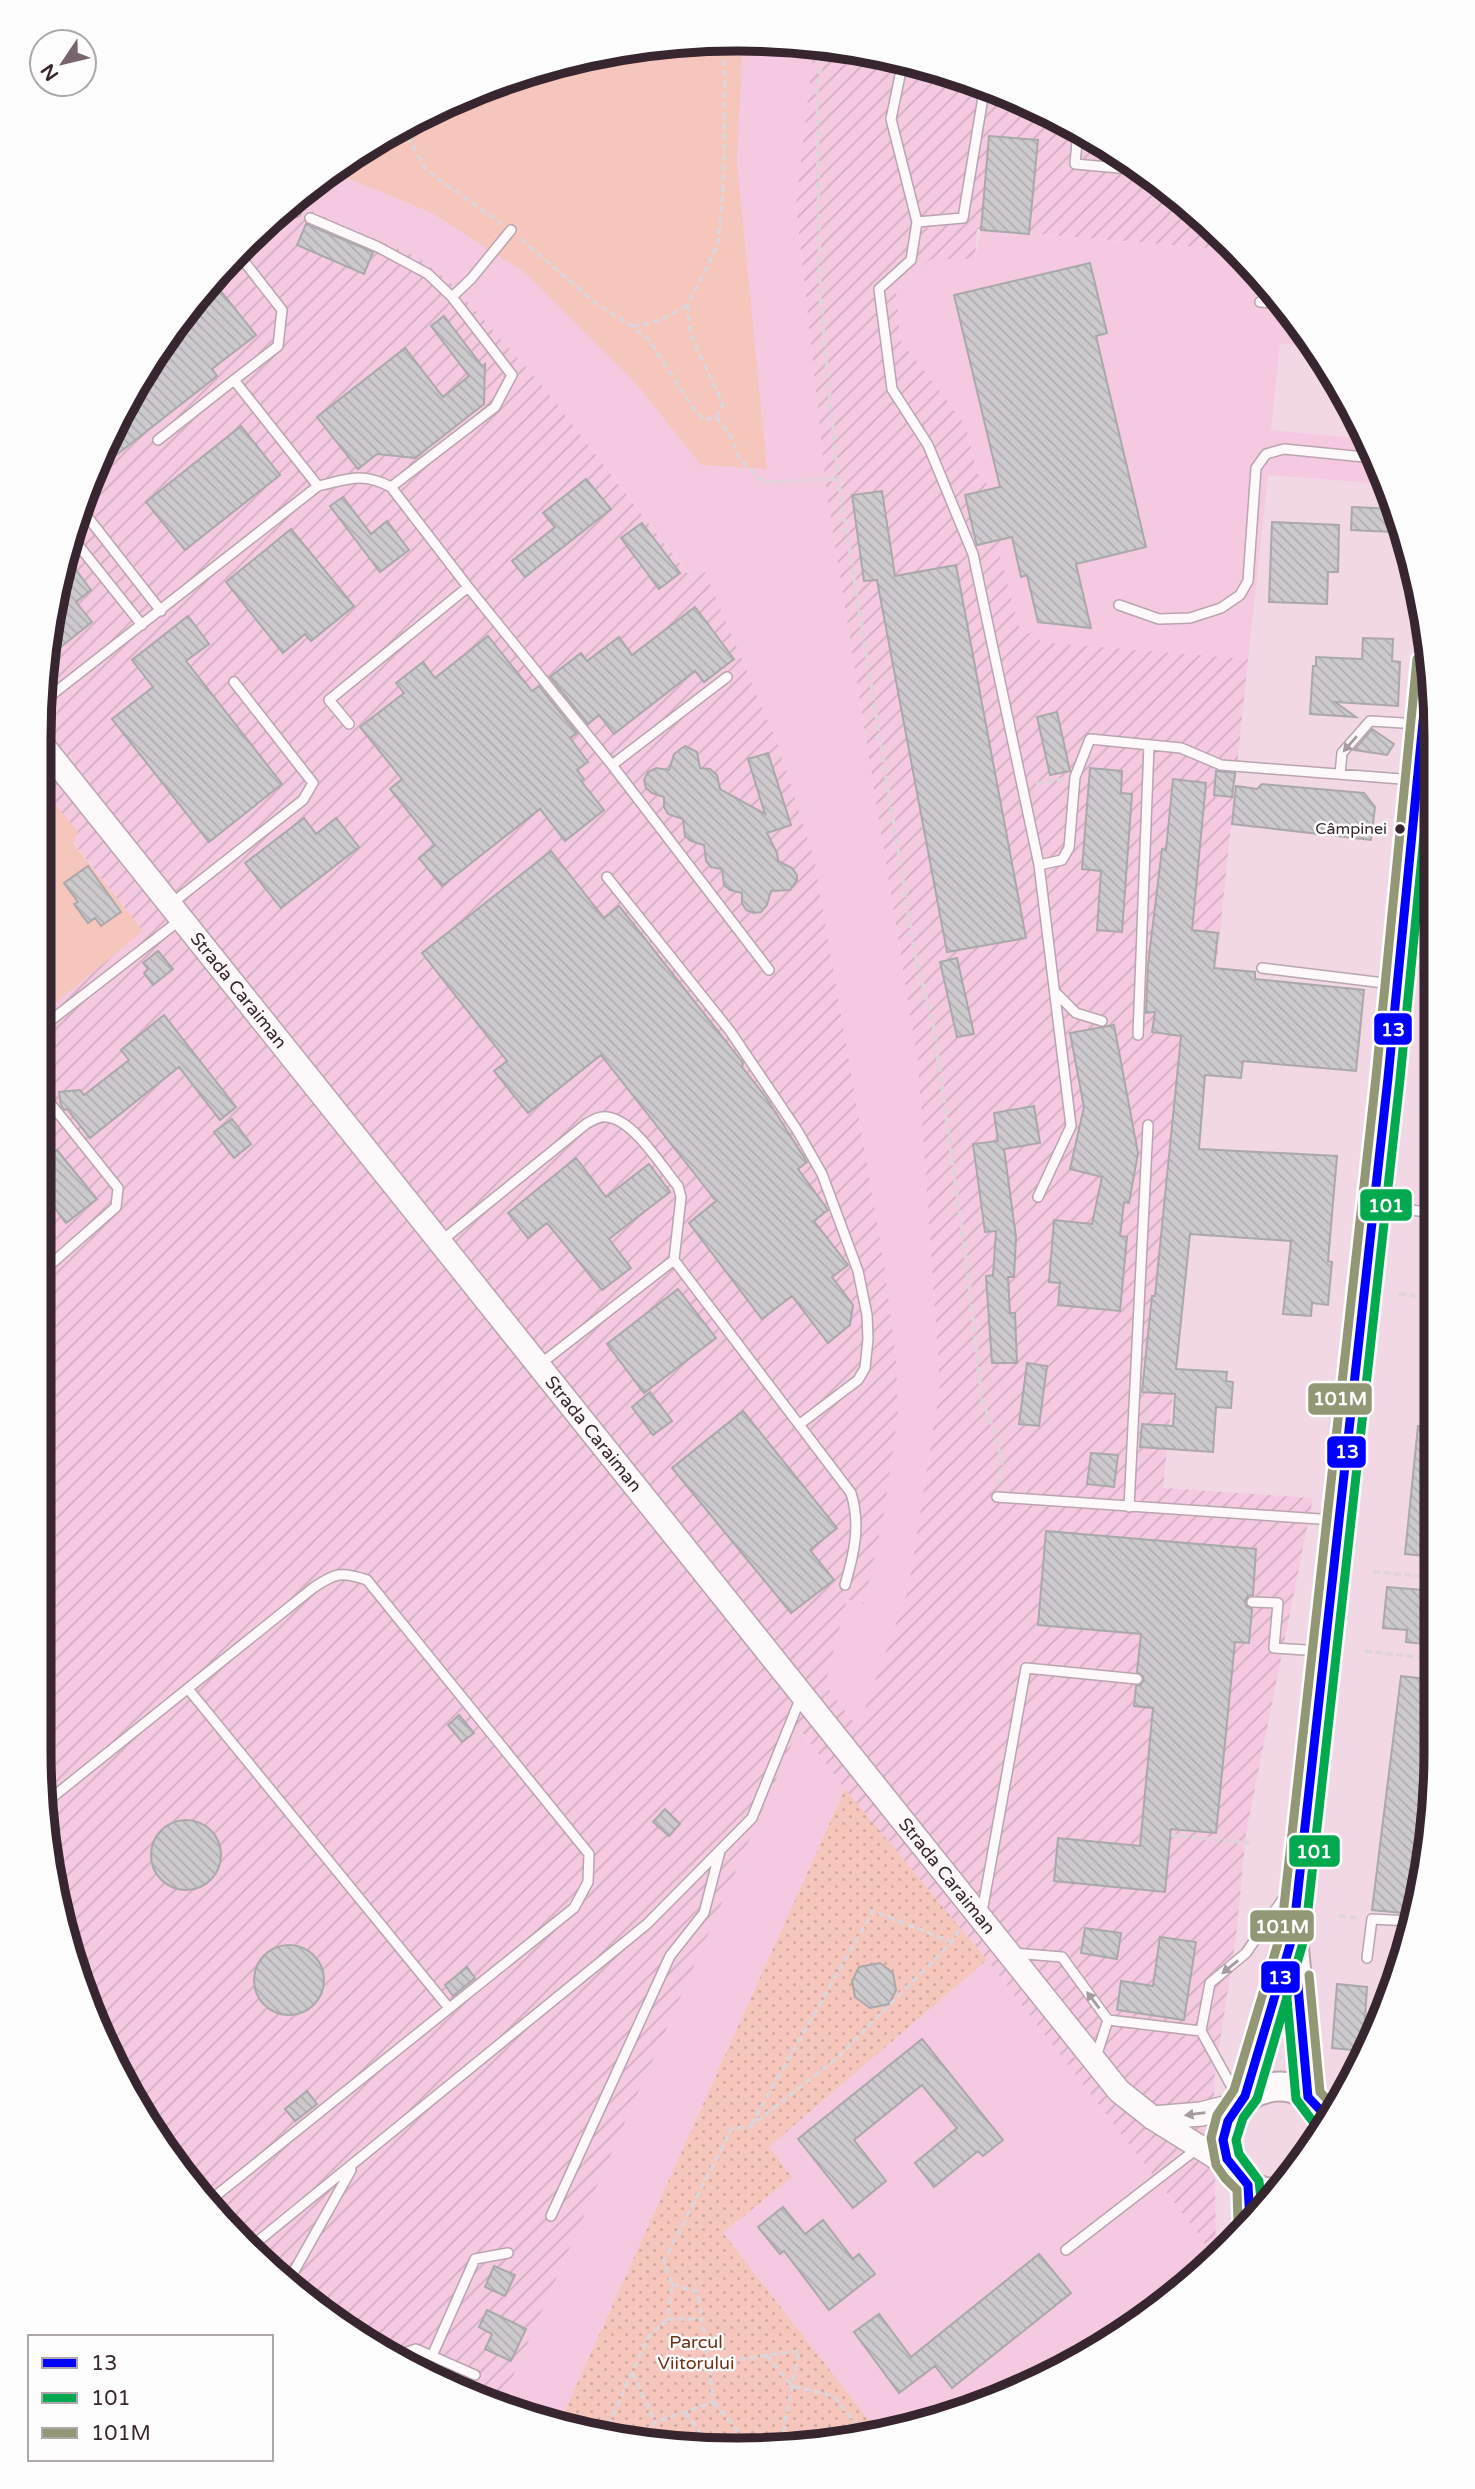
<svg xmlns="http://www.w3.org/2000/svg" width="1475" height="2489" font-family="'Varela Round',sans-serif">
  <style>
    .built { fill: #f5cae1 }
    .industrial { fill: url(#industrial-furrows) }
    .grass { fill: #f6c5bb }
    .park { fill: url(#park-dots) }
    .building { fill: url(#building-back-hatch); stroke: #aaa8aa; stroke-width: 2 }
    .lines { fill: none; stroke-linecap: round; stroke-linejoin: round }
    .service-casing { stroke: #b9a4af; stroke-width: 12 }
    .tertiary-casing { stroke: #b9a4af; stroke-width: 26 }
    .primary-casing { stroke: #b9a4af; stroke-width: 32 }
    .path { stroke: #ded5da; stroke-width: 3.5; stroke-dasharray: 7 3.5; stroke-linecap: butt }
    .service { stroke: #fdf9fb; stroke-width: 9 }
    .tertiary { stroke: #fdf9fb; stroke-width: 23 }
    .primary { stroke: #fdf9fb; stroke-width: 28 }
    .bus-1-casing { stroke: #fdfdfd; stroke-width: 14 }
    .bus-2-casing { stroke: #fdfdfd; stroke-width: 14 }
    .bus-3-casing { stroke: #fdfdfd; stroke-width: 14 }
    .bus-1 { stroke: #00f; stroke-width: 9 }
    .bus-2 { stroke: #03a94e; stroke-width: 9 }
    .bus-3 { stroke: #929875; stroke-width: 9 }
    .oneway { fill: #a49a9f }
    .bus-dot { fill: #37252f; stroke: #fdfdfd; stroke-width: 2.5 }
    .labels { text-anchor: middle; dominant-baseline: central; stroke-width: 5; stroke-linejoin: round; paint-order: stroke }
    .bus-label { font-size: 16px; fill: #37252f; stroke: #fdfdfd; text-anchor: end }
    .street-label { font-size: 18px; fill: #37252f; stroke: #fdfdfd }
    .park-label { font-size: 18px; fill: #6c3215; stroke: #fdfdfd }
    .rim { fill: none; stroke: #37252f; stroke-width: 9 }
    .line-badge { stroke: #fdfdfd; stroke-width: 2.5 }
    .badge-label { font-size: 19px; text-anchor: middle; font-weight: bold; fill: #fff }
  </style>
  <defs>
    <pattern id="industrial-furrows" width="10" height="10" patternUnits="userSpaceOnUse" patternTransform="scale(1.75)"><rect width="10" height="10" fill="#f5cae1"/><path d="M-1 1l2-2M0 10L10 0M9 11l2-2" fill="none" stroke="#d3adc1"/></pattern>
    <pattern id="park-dots" width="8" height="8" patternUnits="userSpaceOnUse" patternTransform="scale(1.75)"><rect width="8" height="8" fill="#f6c5bb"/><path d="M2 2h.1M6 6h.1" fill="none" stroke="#d4a9a1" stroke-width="1.8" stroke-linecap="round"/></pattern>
    <pattern id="building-back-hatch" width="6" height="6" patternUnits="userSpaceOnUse" patternTransform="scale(1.75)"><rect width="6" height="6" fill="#cccacc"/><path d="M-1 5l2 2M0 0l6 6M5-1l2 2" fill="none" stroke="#b0adb0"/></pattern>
  </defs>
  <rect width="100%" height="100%" fill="#f2d7e5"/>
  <path class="built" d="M738 39 814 46 796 205 827 495 918 1063 940 1386 908 1591 858 1729 825 1685 847 1599 864 1603 884 1513 898 1414 896 1356 883 1257 814 859 780 750 705 573 693 579 541 384 452 284 419 258 293 203 349 156 470 92 602 52Z
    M981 230 1233 250 1263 276 1312 345 1280 344 1271 430 1366 439 1387 484 1268 475 1248 659 1039 642 1038 632 1021 635 999 552 1003 550 984 473 978 475 965 424 900 340 896 288 931 259H975Z
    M798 1728 845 1789 559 2424 513 2414 499 2408Z
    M987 1960 1197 2232 1216 2260 1163 2306 1047 2378 962 2414 879 2433 723 2233 792 2177 769 2147Z"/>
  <path class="industrial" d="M814 46 874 52 1005 92 1126 157 1233 250 977 229 975 259H931L896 288 900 340 965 424 978 475 984 473 1003 550 999 552 1021 635 1038 631 1040 642 1248 659 1163 1488 1313 1498 1246 1833 1236 1937 1214 2081 1216 2260 1197 2232 987 1960 845 1789 799 1728 499 2408 428 2378 312 2306 183 2177 111 2061 75 1976 45 1843 41 990 53 1004 143 931 73 842 77 832 40 785V691L76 512 157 349 244 243 293 203 419 258 452 284 541 384 692 579 705 572 780 750 814 859 883 1257 896 1356 898 1414 884 1513 864 1604 847 1599 825 1685 858 1728 908 1591 940 1386 918 1063 827 495 796 205Z"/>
  <path class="grass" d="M738 39H743L737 162 767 469 701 465 635 382 526 273 432 213 331 171 350 156 470 92 602 52Z
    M40 785 78 832 73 843 143 931 53 1005 41 990Z"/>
  <path class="park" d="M845 1789 987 1960 769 2147 792 2177 723 2233 879 2433 829 2444 737 2450 646 2444 559 2424Z"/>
  <path class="building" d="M989 136 1038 140 1029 234 981 230Z
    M306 224 373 252 364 274 297 245Z
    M1090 263 1107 333 1096 336 1146 547 1076 564 1091 628 1038 622 1027 575 1021 577 1012 537 977 545 976 542 965 495 1000 487 954 295Z
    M215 284 256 335 212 369 217 376 96 471 157 349 200 295Z
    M444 316 482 366 485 364 484 404 415 458 377 454 358 469 317 417 405 348 443 397 469 376 431 326Z
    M241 426 280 475 185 550 146 502Z
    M586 479 611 509 525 577 512 561 555 527 543 513Z
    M882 491 895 576 956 565 1026 938 947 952 877 580 864 581 852 495Z
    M343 497 371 534 387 521 409 550 380 572 330 506Z
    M1352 507 1394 509 1393 532 1351 530Z
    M1272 522 1339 525 1338 572H1328L1327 604 1269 602Z
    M642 523 680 573 659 589 621 538Z
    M291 529 354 606 311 641 305 634 283 653 226 582Z
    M67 558 91 590 76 602 92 622 47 658Z
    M695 607 734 659 704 682 695 671 614 734 599 715 588 724 550 677 581 653 587 661 619 637 632 655Z
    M188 616 209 644 186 661 282 784 209 842 112 719 153 687 132 660Z
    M488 636 532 691 539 686 577 733 570 738 588 762 577 770 584 779 581 781 604 810 565 841 540 809 442 886 419 858 435 845 390 789 402 779 360 727 404 693 396 683 423 662 435 678Z
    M1363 638 1393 639 1392 661 1400 662 1398 706 1335 702 1356 717 1310 714 1313 666H1316V657L1362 659Z
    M1057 712 1070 771 1050 775 1037 717Z
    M1372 729 1394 744 1387 755 1354 750Z
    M685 746 697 752 700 768 710 769 717 775 720 789 765 814 748 759 768 753 791 825 767 833 777 853 778 861 792 868 797 875V880L790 890 771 891 767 905 761 912 754 913 746 910 742 903V893L730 890 724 885 722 869 711 867 706 861 704 845 691 841 685 836 683 819 668 814 664 807V797L652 793 646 788 644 780 648 772 656 768 669 770 674 754Z
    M1090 768 1122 771 1121 793 1132 794 1122 932 1097 930 1101 871 1082 869Z
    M1216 771 1235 773 1232 797 1214 795Z
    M1173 779 1206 783 1192 930 1218 933 1214 968 1255 972V979L1364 990 1356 1071 1243 1061 1241 1078 1205 1075 1199 1149 1337 1156 1328 1261 1332 1262 1328 1305 1312 1303 1311 1316 1283 1314 1291 1241 1190 1234 1176 1369 1227 1372 1226 1381 1233 1382 1231 1408 1216 1407 1213 1452 1140 1447 1142 1424 1173 1426 1175 1394 1142 1392 1152 1296H1155L1181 1036 1152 1032 1155 1012 1146 1013 1148 965 1162 849 1166 850Z
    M1262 784 1364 793 1375 807 1371 840 1232 824 1236 786 1257 789Z
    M304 818 316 834 336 818 359 847 281 908 245 863Z
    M551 851 604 918 619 906 743 1063 742 1067 765 1096 807 1162 798 1169 828 1210 814 1221 848 1265 832 1277 853 1305 850 1325 828 1343 792 1296 762 1319 689 1223 716 1201 601 1055 528 1113 494 1071 507 1061 422 953Z
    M88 866 121 912 101 926 95 918 88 923 74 904 78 902 64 883Z
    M158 951 173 969 153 985 144 973 148 969 143 963Z
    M957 958 974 1034 957 1037 940 962Z
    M164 1015 236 1107 220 1120 179 1067 90 1138 67 1109 64 1110 61 1105 59 1092 80 1090 84 1095 129 1060 121 1050Z
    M1114 1025 1138 1153 1129 1203 1124 1202 1120 1236 1127 1237 1120 1311 1058 1305 1060 1283 1049 1282 1054 1220 1092 1224 1102 1177 1070 1169 1084 1107 1070 1033Z
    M1034 1106 1040 1143 1004 1149 1016 1237 1014 1277H1008L1010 1313H1015L1017 1363H992L986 1276 993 1275 996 1231 985 1232 973 1144 998 1141 994 1113Z
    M232 1119 251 1144 234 1158 214 1132Z
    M57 1150 97 1199 66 1223 54 1207 42 1217V1162Z
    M576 1158 606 1197 649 1164 670 1192 609 1239 631 1268 602 1290 547 1223 528 1238 508 1213Z
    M678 1289 716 1338 644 1393 607 1344Z
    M1027 1363 1047 1366 1039 1426 1019 1424Z
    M650 1392 672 1421 653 1435 632 1407Z
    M743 1411 837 1528 810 1550 834 1580 791 1613 672 1468Z
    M1418 1426 1435 1428V1557L1405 1554Z
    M1091 1453 1118 1455 1114 1487 1087 1484Z
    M1046 1531 1256 1549 1253 1595 1248 1596 1245 1601 1246 1606 1252 1609 1249 1643 1235 1642 1216 1833 1171 1829 1165 1892 1054 1881 1058 1838 1140 1846 1153 1708 1134 1706 1136 1686 1140 1685 1144 1680 1143 1676 1137 1672 1141 1634 1038 1625Z
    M1387 1587 1435 1591V1645L1406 1642 1407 1630 1383 1628Z
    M1401 1676 1435 1680V1777L1429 1830 1412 1914 1372 1910Z
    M459 1715 474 1733 462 1742 448 1725Z
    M665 1809 680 1824 669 1836 653 1822Z
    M151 1855a35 35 0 1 1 70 0a35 35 0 1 1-70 0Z
    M1085 1928 1121 1933 1117 1959 1081 1953Z
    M1160 1937 1196 1942 1184 2020 1117 2010 1121 1981 1153 1986Z
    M254 1980a35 35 0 1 1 70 0a35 35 0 1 1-70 0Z
    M880 1963 893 1973 896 1990 889 2004 870 2008 855 1997 852 1981 859 1967Z
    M467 1967 475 1978 453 1996 445 1985Z
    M1337 1984 1367 1987 1363 2051 1332 2048Z
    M922 2039 1003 2140 983 2156 978 2151 934 2187 915 2163 957 2128 922 2085 854 2140 886 2181 853 2208 798 2139Z
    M307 2091 317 2104 295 2121 285 2109Z
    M783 2207 805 2234 823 2220 853 2259 859 2254 875 2274 829 2310 784 2251 780 2254 758 2227Z
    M1039 2254 1071 2293 952 2388 935 2366 899 2393 854 2332 879 2314 911 2357Z
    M494 2266 515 2275 505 2296 485 2287Z
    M487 2310 526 2329 511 2361 485 2349 492 2334 479 2327Z"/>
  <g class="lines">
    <g class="service-casing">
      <path id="service" d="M903 61 891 119 917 222
        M1009 94 984 91 963 218 917 222 911 260 879 289 892 389 928 445 973 554 1039 865 1062 860 1069 848 1075 777 1090 739 1181 748 1221 765 1414 780
        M1078 131 1075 164 1141 170
        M285 209 296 212
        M310 218 378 247 428 274 452 297
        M226 264 243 260 282 310 278 346 234 380
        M1260 302 1282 304
        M158 440 234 380 318 486
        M391 487 468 587
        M79 506 161 611
        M71 536 142 625
        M1119 605 1159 619 1190 618 1221 608 1240 595 1248 581 1256 468 1266 454 1284 449 1374 458
        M727 677 612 765 769 970
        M40 704 318 486C349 479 362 472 391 487L495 407 512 375 452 297 471 279 511 230
        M349 724 329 700 468 587 612 765
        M1340 774 1342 753 1370 721 1419 724
        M1412 860 1435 862
        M607 877 730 1031 797 1130 822 1174 858 1271 867 1315 868 1339 865 1368 858 1380 800 1424
        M171 904 303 800 313 783 234 682
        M1262 968 1392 984
        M1055 992 1076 1013 1102 1021
        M41 1028 180 920
        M1138 1035 1149 745
        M42 1093 118 1188 116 1207 42 1272
        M1038 1197 1071 1126 1039 865
        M1379 1206 1435 1213
        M440 1242 586 1124C593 1120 599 1116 607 1117 634 1120 661 1166 678 1186L681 1197 674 1260
        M539 1365 674 1260 851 1493C861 1525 854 1554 845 1585
        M997 1497 1334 1520
        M1129 1507 1148 1125
        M1252 1602 1278 1603 1274 1648 1321 1651
        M189 1690 449 2008
        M44 1804 313 1588C335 1573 341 1571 367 1580L589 1854 588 1882 574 1908 208 2202
        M982 1912 1026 1668 1137 1679
        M1014 1953 1062 1957 1108 2020 1095 2060
        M1367 1958 1372 1919 1410 1921
        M1108 2020 1201 2031
        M1238 2098 1201 2031 1210 1983 1246 1953 1289 1890
        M551 2216 670 1956 704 1913 720 1851
        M252 2246 647 1924 752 1818 801 1697
        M1066 2250 1198 2148
        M288 2282 351 2170
        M432 2356 475 2259 508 2253
        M393 2357 416 2349 475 2375"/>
    </g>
    <g class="tertiary-casing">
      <g id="tertiary">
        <path id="s1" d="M40 742 1119 2091 1153 2118 1230 2166"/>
        <path d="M1153 2118 1201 2114 1236 2105"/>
      </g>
    </g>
    <g class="primary-casing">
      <path id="primary" d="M1294 1948 1308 2097
        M1245 2096 1293 1935 1388 1078 1429 660
        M1248 2185 1250 2223
        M1275 2193C1261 2193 1247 2186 1237 2175 1182 2114 1294 2042 1328 2122"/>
    </g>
    <path class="path" d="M829 48 822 61 817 87 820 296 838 479 914 949 934 1028 969 1282 982 1401 996 1435 1002 1465 999 1483
      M403 127 426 170 501 223
      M521 239 597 304 632 326 650 341 695 411 704 420 716 417 723 404 690 333 688 304 718 245 723 194 725 72 721 40
      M632 326C654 324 669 317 687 305
      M716 417 731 436 740 459 763 482 838 479
      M1036 784 1063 779
      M1399 1294 1435 1298
      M1373 1572 1435 1577
      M1365 1651 1435 1659
      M1171 1835 1250 1843
      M1339 1916 1359 1918
      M751 2125 873 1911 952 1942
      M672 2284 698 2292 702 2319
      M766 2355 792 2386 834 2396 865 2436
      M708 2364 799 2351 780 2448
      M633 2373 655 2422
      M714 2402 751 2446 750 2450
      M685 2412 712 2449
      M604 2435 649 2336 668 2319
      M642 2444 655 2422 714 2402 702 2319H668L672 2284 664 2261 732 2128 750 2127 837 2058 952 1942 961 1927"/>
    <use href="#service" class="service"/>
    <use href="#tertiary" class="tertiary"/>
    <use href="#primary" class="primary"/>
    <g class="bus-1-casing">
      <path id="bus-1" d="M1297 1976 1308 2097 1324 2114 1328 2121
        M1250 2223 1248 2185 1227 2159 1223 2140 1228 2121 1245 2096 1293 1935 1388 1078 1429 661"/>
    </g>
    <g class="bus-2-casing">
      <path id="bus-2" d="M1285 1977 1296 2099 1317 2127
        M1262 2208 1259 2181 1239 2154 1236 2140 1243 2118 1257 2099 1305 1936 1400 1079 1435 725"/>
    </g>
    <g class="bus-3-casing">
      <path id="bus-3" d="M1309 1975 1320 2092 1335 2108
        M1238 2223 1237 2190 1225 2178 1216 2165 1211 2138 1217 2115 1234 2090 1281 1933 1376 1077 1417 659"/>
    </g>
    <use href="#bus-1" class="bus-1"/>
    <use href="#bus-2" class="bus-2"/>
    <use href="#bus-3" class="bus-3"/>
  </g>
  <defs><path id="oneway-solid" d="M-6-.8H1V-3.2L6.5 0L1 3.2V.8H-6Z" transform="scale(1.75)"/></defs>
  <g class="oneway">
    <use href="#oneway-solid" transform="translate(1350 744) rotate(131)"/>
    <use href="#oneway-solid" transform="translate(1230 1967) rotate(141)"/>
    <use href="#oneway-solid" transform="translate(1093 2000) rotate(-127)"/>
    <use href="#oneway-solid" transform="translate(1195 2114) rotate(173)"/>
  </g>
  <circle class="bus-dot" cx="1400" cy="829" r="6"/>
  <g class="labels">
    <g class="bus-label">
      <text x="1387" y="829">Câmpinei</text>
    </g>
    <g class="street-label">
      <text stroke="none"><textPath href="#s1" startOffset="318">Strada Caraiman</textPath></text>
      <text stroke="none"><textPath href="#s1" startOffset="886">Strada Caraiman</textPath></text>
      <text stroke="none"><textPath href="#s1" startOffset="1452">Strada Caraiman</textPath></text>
    </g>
    <g class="park-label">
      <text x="696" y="2342">Parcul<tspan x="696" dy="21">Viitorului</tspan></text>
    </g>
  </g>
  <path d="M0 0H1475V2489H0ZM737 51H738A686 686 0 0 1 1424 737V1752A686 686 0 0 1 738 2438H737A686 686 0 0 1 51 1752V737A686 686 0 0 1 737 51Z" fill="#fdfdfd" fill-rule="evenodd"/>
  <path class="rim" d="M737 51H738A686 686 0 0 1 1424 737V1752A686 686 0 0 1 738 2438H737A686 686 0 0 1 51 1752V737A686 686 0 0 1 737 51Z"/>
  <g class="line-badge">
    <rect x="1373" y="1012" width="40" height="34" rx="7" fill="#00f"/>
    <rect x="1359" y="1188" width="54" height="34" rx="7" fill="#03a94e"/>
    <rect x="1307" y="1382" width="66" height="34" rx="7" fill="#929875"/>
    <rect x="1326" y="1435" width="41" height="34" rx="7" fill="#00f"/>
    <rect x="1288" y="1834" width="53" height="34" rx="7" fill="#03a94e"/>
    <rect x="1249" y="1909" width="66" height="34" rx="7" fill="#929875"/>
    <rect x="1260" y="1960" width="41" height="34" rx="7" fill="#00f"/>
  </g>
  <g class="badge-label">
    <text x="1393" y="1036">13</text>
    <text x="1386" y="1212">101</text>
    <text x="1340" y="1405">101M</text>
    <text x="1347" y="1458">13</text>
    <text x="1314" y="1858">101</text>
    <text x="1282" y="1933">101M</text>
    <text x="1280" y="1984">13</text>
  </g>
  <rect x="28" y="2335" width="245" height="126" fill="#fdfdfd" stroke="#aea7ab" stroke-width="2"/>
  <rect x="42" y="2358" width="35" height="10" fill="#0000ff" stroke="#aea7ab" stroke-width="2"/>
  <text x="91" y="2370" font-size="21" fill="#37252f">13</text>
  <rect x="42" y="2393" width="35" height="10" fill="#03a94e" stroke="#aea7ab" stroke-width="2"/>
  <text x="91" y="2405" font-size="21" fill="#37252f">101</text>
  <rect x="42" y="2428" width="35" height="10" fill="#929875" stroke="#aea7ab" stroke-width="2"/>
  <text x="91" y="2440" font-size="21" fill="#37252f">101M</text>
  <g transform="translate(63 63) rotate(235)"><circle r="33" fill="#fdfdfd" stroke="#aea7ab" stroke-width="2"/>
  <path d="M0-5L12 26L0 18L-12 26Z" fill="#78636f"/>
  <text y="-10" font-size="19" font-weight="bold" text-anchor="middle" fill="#37252f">N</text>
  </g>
</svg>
